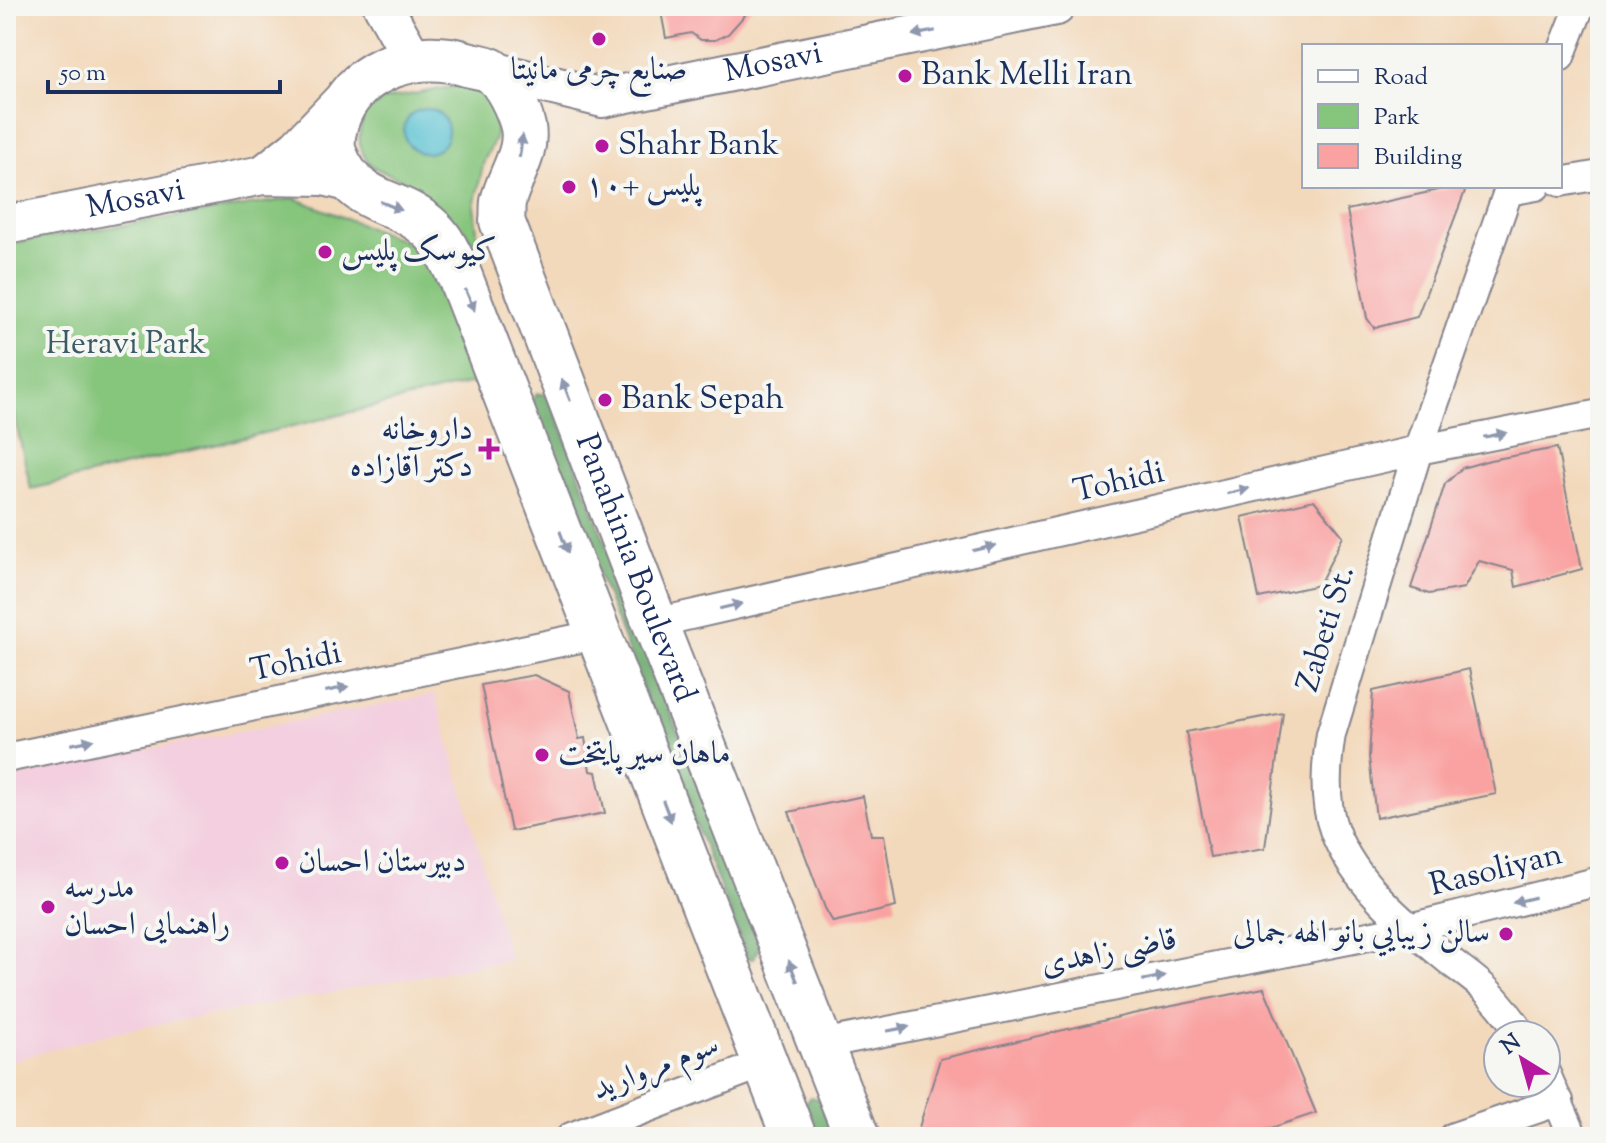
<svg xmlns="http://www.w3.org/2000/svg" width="1606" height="1143" font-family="'Sorts Mill Goudy',Amiri,serif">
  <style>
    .built { fill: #f3cfdf }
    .green { fill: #86c57c; stroke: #507a6d; stroke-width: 2 }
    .forest { fill: #6caa6c; stroke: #446c65; stroke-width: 2 }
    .water { fill: #56c1d2; stroke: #387898; stroke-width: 2 }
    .building { fill: #f9a2a1 }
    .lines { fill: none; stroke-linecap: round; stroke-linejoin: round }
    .minor-casing { stroke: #87848c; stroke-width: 32 }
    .secondary-casing { stroke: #87848c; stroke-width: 42 }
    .primary-casing { stroke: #87848c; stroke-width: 48 }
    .minor { stroke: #fff; stroke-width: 28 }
    .secondary { stroke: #fff; stroke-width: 38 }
    .primary { stroke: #fff; stroke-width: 44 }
    .oneway { fill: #8d97ae }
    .poi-dot { fill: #b5179e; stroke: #f6f6f2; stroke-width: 3 }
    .labels { text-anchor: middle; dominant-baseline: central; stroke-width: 8; stroke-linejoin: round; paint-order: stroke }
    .street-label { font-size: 32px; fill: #1b2f5e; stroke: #f6f6f2 }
    .poi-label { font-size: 32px; fill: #1b2f5e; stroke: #f6f6f2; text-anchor: start }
    .park-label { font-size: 32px; fill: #3b5c67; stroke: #f6f6f2 }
  </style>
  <rect width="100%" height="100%" fill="#f6f6f2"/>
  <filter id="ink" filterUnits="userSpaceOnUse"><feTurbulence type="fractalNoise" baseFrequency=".0125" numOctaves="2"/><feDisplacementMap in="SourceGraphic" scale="16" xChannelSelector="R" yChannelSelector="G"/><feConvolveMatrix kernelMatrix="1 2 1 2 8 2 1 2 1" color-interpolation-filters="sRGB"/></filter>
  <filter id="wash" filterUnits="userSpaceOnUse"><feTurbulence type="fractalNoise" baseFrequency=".006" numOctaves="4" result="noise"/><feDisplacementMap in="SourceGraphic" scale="32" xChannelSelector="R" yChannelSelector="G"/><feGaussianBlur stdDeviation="1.8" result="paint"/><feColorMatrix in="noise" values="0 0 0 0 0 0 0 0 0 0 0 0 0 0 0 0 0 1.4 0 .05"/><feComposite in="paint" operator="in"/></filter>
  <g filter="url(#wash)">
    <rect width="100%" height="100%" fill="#f3d9bb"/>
    <path class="built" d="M435 694 510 960 116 1032 6 1062V781L62 766Z"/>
    <path class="green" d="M462 85 483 94 497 111 495 139 484 161 474 206 479 248C454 223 430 194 398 178 384 171 371 170 363 154 356 140 361 125 365 111L386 99Z
      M294 198 424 249 476 382 31 489 6 379V244Z"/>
    <path class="forest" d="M537 394H544L550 398 760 946 753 959H748L531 401Z
      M811 1097 819 1099 834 1137H817L806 1110V1102Z"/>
    <path class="water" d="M404 131a22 22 0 1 1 44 0a22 22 0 1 1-44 0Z"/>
    <g id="blocks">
      <path class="building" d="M660 6H753L728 34 715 40H701L691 33 666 38Z
        M1457 186H1467L1417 317 1374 328 1367 318 1347 210Z
        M1557 448 1582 569 1516 587 1513 570 1479 561 1464 588 1429 594 1411 588 1445 484 1462 468 1490 460Z
        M1314 500 1343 536 1319 585 1259 598 1242 517Z
        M1469 669 1496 794 1376 818 1369 757 1373 691Z
        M534 675 569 691 579 739 585 738 590 771 596 772 605 813 511 831 481 685Z
        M1283 713 1265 848 1210 857 1186 732Z
        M863 796 871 835H884L896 907 833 922 825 908 789 812Z
        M1264 988 1316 1113 1244 1137H916L940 1059 1132 1014Z"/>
    </g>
  </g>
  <g filter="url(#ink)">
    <use href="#blocks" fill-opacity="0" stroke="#87848c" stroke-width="2"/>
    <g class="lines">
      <g class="minor-casing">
        <path id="minor" d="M1560 57 1580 6
          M1560 182 1600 175
          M1510 186 1418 450 1331 734C1326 765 1323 800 1334 830 1353 882 1404 924 1445 957 1459 969 1476 979 1488 992 1501 1005 1512 1020 1522 1035
          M1508 191 1536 186
          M655 623 1418 450 1600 414
          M6 758 599 634
          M822 1044 1409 928 1600 881
          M1546 1074 1573 1137
          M571 1137 765 1063
          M1454 1137 1559 1101"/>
      </g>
      <g class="secondary-casing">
        <g id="secondary">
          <path d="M383 6 413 59"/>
          <path id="s1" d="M492 71 603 98 1056 6"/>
          <path d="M263 175 298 147 346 97"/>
          <path id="s2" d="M6 225 263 175 324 176 349 182"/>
        </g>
      </g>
      <g class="primary-casing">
        <g id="primary">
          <path id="s3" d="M794 1137 460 277C452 262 445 242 432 230 398 197 356 208 335 155 330 143 334 126 339 114 360 66 419 49 467 64 474 66 484 67 490 70 506 80 519 110 523 127 528 154 508 178 503 202 502 208 503 215 502 221L655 623 857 1137"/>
        </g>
      </g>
      <use href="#minor" class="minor"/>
      <use href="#secondary" class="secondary"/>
      <use href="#primary" class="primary"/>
    </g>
    <defs><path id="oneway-solid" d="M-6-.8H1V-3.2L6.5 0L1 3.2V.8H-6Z" transform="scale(2)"/></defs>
    <g class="oneway">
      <use href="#oneway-solid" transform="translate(924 33) rotate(169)"/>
      <use href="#oneway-solid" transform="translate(521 146) rotate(-82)"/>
      <use href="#oneway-solid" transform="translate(391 206) rotate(22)"/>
      <use href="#oneway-solid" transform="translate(470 300) rotate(67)"/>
      <use href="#oneway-solid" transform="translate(566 390) rotate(-111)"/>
      <use href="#oneway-solid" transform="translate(1495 435) rotate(-11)"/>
      <use href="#oneway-solid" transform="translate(1238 491) rotate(-13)"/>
      <use href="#oneway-solid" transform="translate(564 542) rotate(69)"/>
      <use href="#oneway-solid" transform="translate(984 548) rotate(-13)"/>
      <use href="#oneway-solid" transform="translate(731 606) rotate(-13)"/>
      <use href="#oneway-solid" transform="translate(337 689) rotate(-12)"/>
      <use href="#oneway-solid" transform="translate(82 742) rotate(-12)"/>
      <use href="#oneway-solid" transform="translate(667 811) rotate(69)"/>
      <use href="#oneway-solid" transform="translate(1524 900) rotate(166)"/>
      <use href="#oneway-solid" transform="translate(793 971) rotate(-112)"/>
      <use href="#oneway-solid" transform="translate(1154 978) rotate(-11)"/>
      <use href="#oneway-solid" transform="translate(898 1029) rotate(-11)"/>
    </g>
  </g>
  <g class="poi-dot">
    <circle cx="599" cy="39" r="8"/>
    <circle cx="905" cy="76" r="8"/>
    <circle cx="602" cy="146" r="8"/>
    <circle cx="569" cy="187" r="8"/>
    <circle cx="325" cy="252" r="8"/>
    <circle cx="605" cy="400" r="8"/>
    <path d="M485 437h8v8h8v8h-8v8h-8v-8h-8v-8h8z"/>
    <circle cx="542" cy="755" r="8"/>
    <circle cx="282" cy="863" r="8"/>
    <circle cx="48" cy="907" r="8"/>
    <circle cx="1506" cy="934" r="8"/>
  </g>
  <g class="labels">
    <g class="street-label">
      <text stroke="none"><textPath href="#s1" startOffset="288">Mosavi</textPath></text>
      <text stroke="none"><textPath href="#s2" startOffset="132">Mosavi</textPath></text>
      <text transform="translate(1119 483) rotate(-13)">Tohidi</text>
      <text stroke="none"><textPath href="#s3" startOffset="1856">Panahinia Boulevard</textPath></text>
      <text transform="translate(1327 629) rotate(-73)">Zabeti St.</text>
      <text transform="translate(296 663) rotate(-12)">Tohidi</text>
      <text transform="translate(1496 871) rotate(-14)">Rasoliyan</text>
      <text transform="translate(1109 953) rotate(-11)">قاضی زاهدی</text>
      <text transform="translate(656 1068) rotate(-21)">سوم مروارید</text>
    </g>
    <g class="poi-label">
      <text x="599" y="71" text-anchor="middle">صنایع چرمی مانیتا</text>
      <text x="921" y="76">Bank Melli Iran</text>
      <text x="618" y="146">Shahr Bank</text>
      <text x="585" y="187">پلیس +۱۰</text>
      <text x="341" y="252">کیوسک پلیس</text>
      <text x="621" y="400">Bank Sepah</text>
      <text x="473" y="431" text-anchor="end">داروخانه<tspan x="473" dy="37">دکتر آقازاده</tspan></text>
      <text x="558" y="755">ماهان سیر پایتخت</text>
      <text x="298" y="863">دبیرستان احسان</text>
      <text x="64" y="889">مدرسه<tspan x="64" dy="37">راهنمایی احسان</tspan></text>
      <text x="1490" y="934" text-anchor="end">سالن زيبايي بانو الهه جمالی</text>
    </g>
    <g class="park-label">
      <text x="126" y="345">Heravi Park</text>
    </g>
  </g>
  <rect width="1606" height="1143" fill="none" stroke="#f6f6f2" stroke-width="32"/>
  <rect x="1302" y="44" width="260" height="144" fill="#f6f6f2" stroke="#9ea6b7" stroke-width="2"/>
  <rect x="1318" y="70" width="40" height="12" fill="#ffffff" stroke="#9ea6b7" stroke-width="2"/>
  <text x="1374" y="84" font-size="24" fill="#1b2f5e">Road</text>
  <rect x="1318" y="104" width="40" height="24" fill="#86c57c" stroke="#9ea6b7" stroke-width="2"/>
  <text x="1374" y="124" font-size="24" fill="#1b2f5e">Park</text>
  <rect x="1318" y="144" width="40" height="24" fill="#f9a2a1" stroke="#9ea6b7" stroke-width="2"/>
  <text x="1374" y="164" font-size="24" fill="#1b2f5e">Building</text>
  <g transform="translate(1522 1059) rotate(323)"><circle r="38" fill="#f6f6f2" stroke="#9ea6b7" stroke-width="2"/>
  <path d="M0-6L14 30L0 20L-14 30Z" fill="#b5179e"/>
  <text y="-12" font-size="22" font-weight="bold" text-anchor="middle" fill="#1b2f5e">N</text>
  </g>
  <path d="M48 80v12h232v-12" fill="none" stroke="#1b2f5e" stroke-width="4"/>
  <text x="60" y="80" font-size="24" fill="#1b2f5e" stroke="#f6f6f2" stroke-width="6" paint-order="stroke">50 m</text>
</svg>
